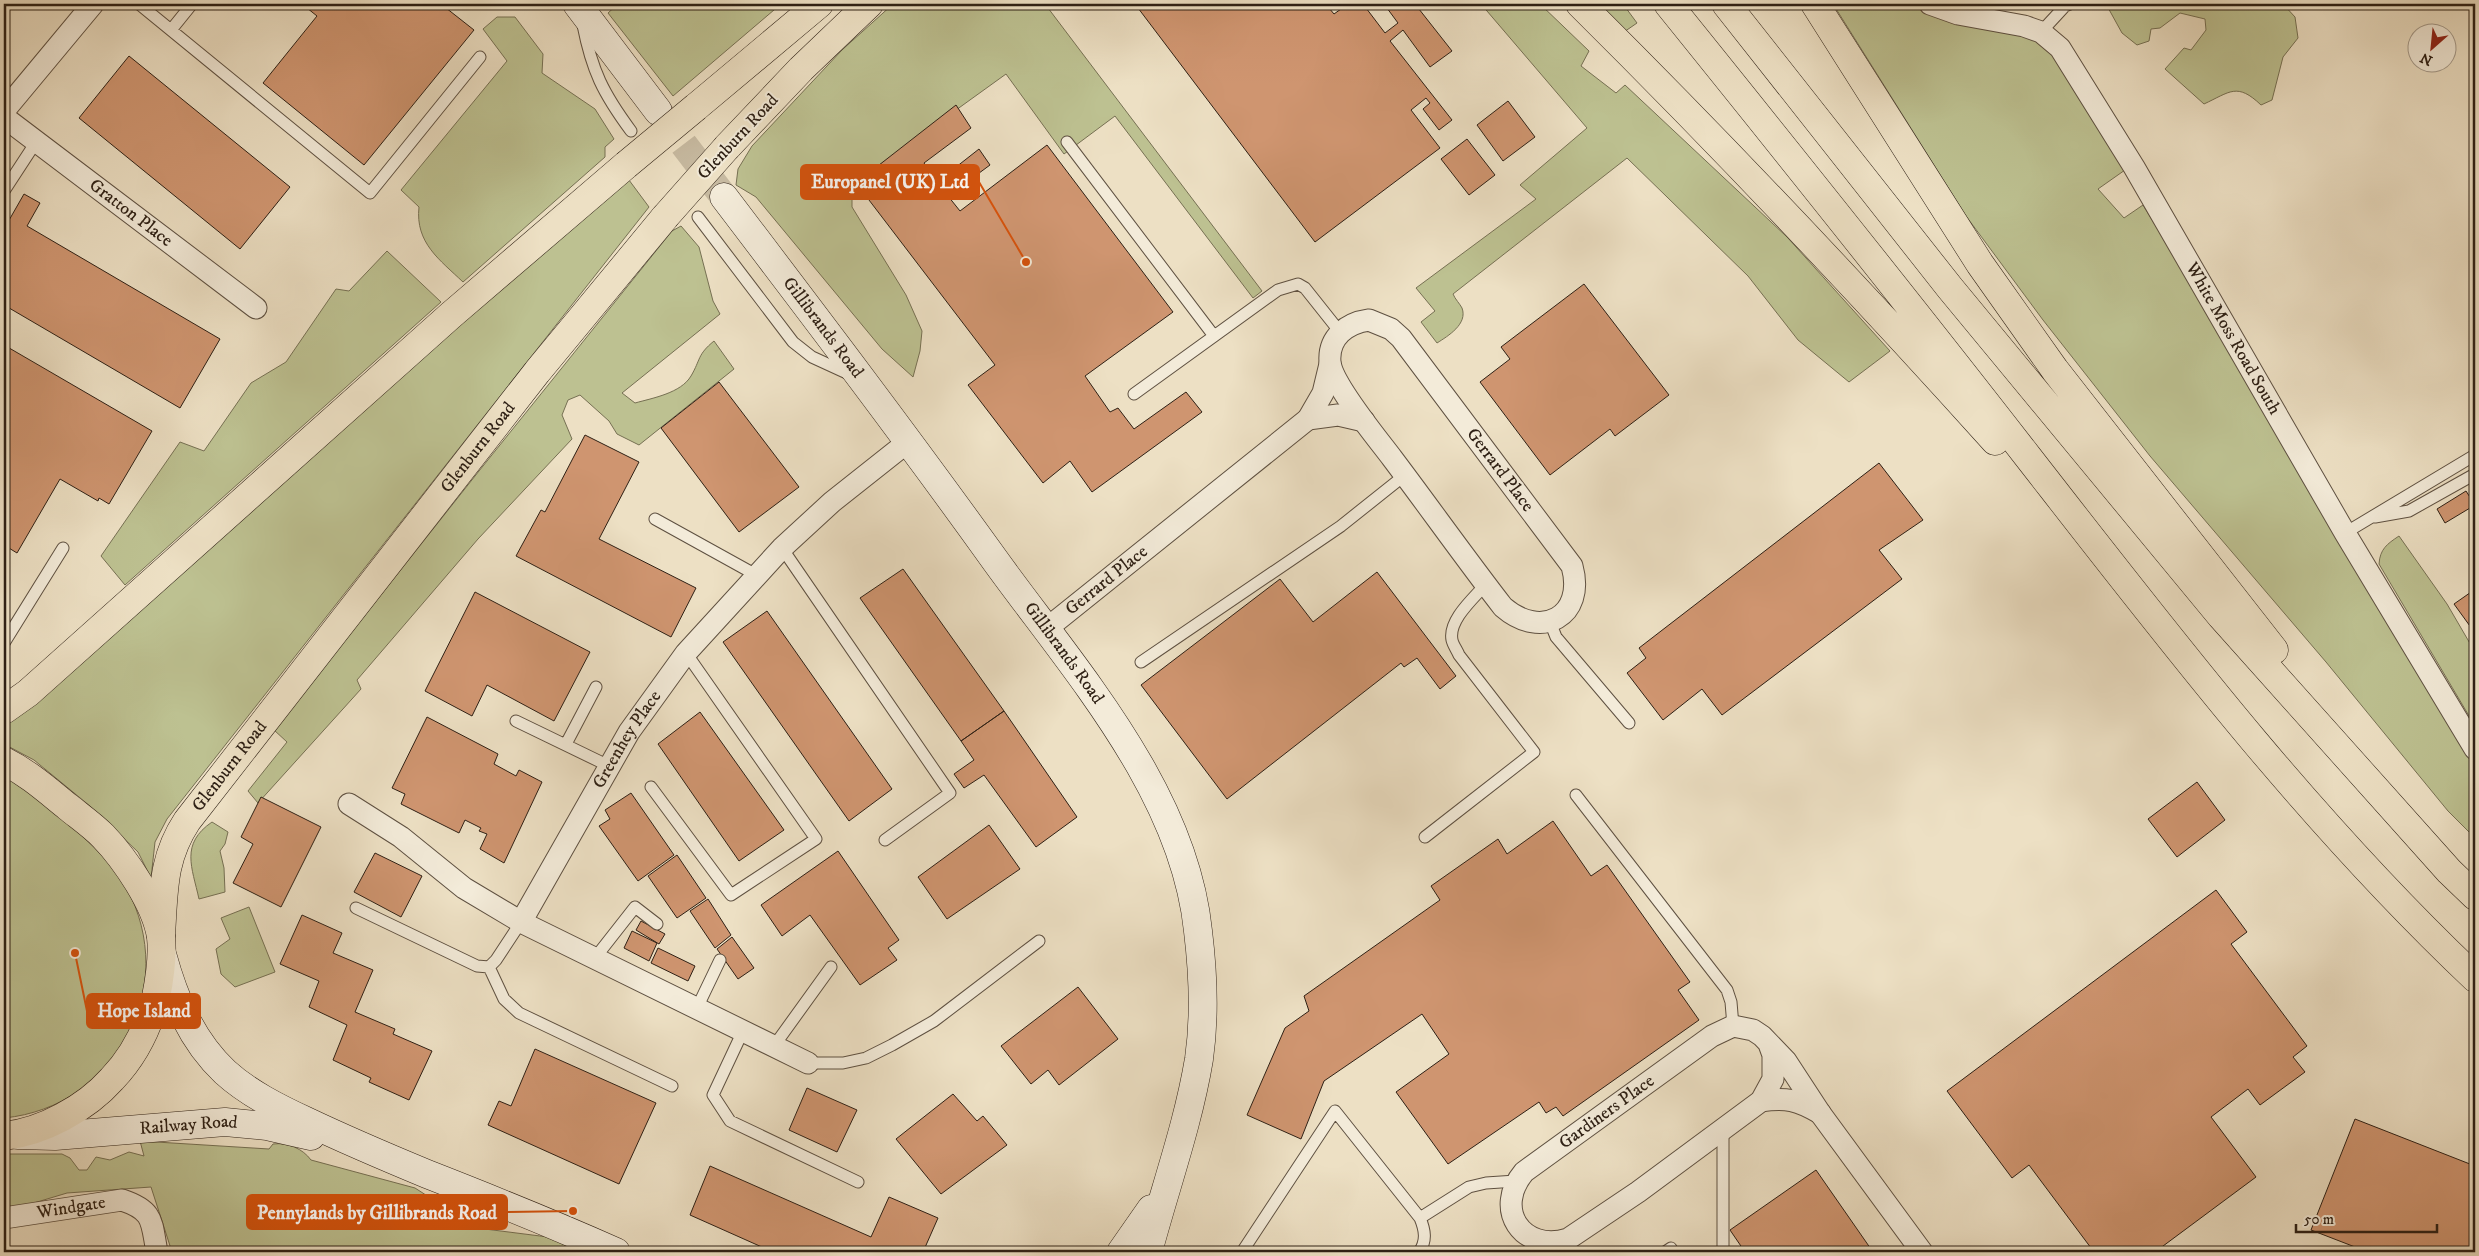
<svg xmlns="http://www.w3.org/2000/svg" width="2479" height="1256" font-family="'IM FELL DW Pica',serif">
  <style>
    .green { fill: #bdc191; stroke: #767053 }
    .building { fill: #cf9570; stroke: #2e2015 }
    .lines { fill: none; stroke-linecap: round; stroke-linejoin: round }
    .secondary-tunnel { stroke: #c7baa1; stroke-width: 28; stroke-dasharray: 28 14; stroke-linecap: butt }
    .lane-casing { stroke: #5e5041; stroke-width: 13 }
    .street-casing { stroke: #5e5041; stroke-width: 23 }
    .secondary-casing { stroke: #2e2015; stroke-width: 29 }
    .primary-casing { stroke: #2e2015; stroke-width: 29 }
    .highway-casing { stroke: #2e2015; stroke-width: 29 }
    .lane { stroke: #f3ebd9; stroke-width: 11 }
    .street { stroke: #f3ebd9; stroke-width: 21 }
    .secondary { stroke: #f3ebd9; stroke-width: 28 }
    .primary { stroke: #ede0c4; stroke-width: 28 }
    .highway { stroke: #ede0c4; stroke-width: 28 }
    .primary-bridge-casing { stroke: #2e2015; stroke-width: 29; stroke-linecap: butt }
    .primary-bridge { stroke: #ede0c4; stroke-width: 28 }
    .labels { text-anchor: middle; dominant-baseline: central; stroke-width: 4; stroke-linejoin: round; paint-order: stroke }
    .street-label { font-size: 18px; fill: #2e2015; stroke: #f3ebd9 }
    .leader { fill: none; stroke: #d5530d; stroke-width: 2 }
    .callout-dot { fill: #d5530d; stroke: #f3ebd9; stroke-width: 2 }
    .callout { fill: #d5530d; stroke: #d5530d; stroke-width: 2 }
    .callout-label { font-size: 19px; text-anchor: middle; font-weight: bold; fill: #fff }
  </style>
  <rect width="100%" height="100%" fill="#ede0c4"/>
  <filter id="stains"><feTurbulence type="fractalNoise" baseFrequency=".004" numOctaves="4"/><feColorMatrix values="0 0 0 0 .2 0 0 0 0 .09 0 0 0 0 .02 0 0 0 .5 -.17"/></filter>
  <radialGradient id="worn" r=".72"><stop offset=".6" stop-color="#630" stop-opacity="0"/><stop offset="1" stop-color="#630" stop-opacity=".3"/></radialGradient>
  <path class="green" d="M618 4H781L673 96 608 13Z
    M893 4H1045L1262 291 1253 298 1115 116 1064 154 1006 74 852 185V207L906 295 922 331 920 351 913 377 882 349 756 197 736 185 738 169 752 146 842 50Z
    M1481 4H1540L1589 51 1581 66 1616 93 1625 85 1787 237 1890 351 1849 382 1798 340 1748 276 1627 158 1453 294C1455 299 1460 304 1462 308 1468 324 1448 336 1437 343L1421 322 1435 311 1416 288 1536 199 1520 185 1587 128Z
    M1594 4H1623L1637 23 1624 32Z
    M1833 4H1917L1945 16 2020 33 2041 42 2054 52 2125 170 2098 189 2124 218 2143 205 2475 746V838L2448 811 2326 662 2150 456 2043 320 1966 216Z
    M1977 4H2016V9Z
    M2106 4H2283L2295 17 2298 38 2283 57 2272 100 2261 105C2237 82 2230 92 2204 104L2165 69 2184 48 2191 50 2206 30 2205 19 2180 13 2160 28 2151 29 2149 41 2137 45 2122 33Z
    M497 17H515L543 54 542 73 595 109 614 139 605 147V157L463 282C440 260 415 243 419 207L401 190 507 61 483 29Z
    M626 176 649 207 167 819 155 842 151 878 138 852 90 806 34 760 4 744V717Z
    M681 226 699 247 713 301 720 314 622 393 635 403C653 398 681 393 691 376 701 359 697 355 714 341L734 369 639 445 617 434 609 421 580 395 568 400 562 415 572 439 478 539 357 680 361 689 258 803 248 791 287 742 274 730 479 471 672 231Z
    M387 251 441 302 125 585 101 556 180 442 204 451 251 383 286 362 336 289 349 291Z
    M2399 536 2447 604 2475 652V726L2379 564C2380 549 2387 544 2399 536Z
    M4 776C39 796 107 852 126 887 181 987 116 1107 4 1118Z
    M212 822 228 832 225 844 220 851 224 868 225 892 199 899C192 867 180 844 212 822Z
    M249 907 275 972 235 987 221 974 216 949 230 939 221 918Z
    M140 1141 269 1149 273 1144C288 1142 303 1149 311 1160L415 1188 477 1228 548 1237 579 1252H172L151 1187 67 1193 4 1212V1154H62L70 1158 79 1170H87L96 1157 110 1160 129 1152 144 1156Z"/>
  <path class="building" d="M302 4H441L474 30 364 165 263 83 317 16Z
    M1135 4H1334L1329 8 1334 14 1348 4H1363L1385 33 1398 23 1384 4H1415L1452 51 1430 67 1403 30 1390 41 1452 120 1439 130 1423 109 1430 103 1426 98 1411 110 1440 148 1315 242Z
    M129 56 290 187 240 249 79 118Z
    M1508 101 1535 137 1503 161 1477 125Z
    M956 105 971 128 924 163 937 182 979 149 990 165 948 196 960 211 1047 145 1173 312 1085 376 1110 412 1118 408 1134 429 1186 392 1202 412 1092 492 1070 461 1043 483 968 385 995 365 856 183Z
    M1467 139 1495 175 1469 195 1441 159Z
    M24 194 40 203 27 226 220 339 180 408 4 305V229Z
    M1584 284 1669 395 1615 436 1610 429 1550 475 1480 382 1510 359 1501 347Z
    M4 345 152 431 109 504 99 498 98 501 60 479 17 553 4 545Z
    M719 382 799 487 739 532 661 428Z
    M585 435 639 462 599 539 696 588 671 637 516 556 541 510 545 512Z
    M1879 463 1923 520 1879 550 1902 579 1722 715 1702 689 1663 720 1627 673 1646 658 1639 648Z
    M2466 491 2475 505 2445 523 2437 509Z
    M903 569 1004 711 961 741 860 598Z
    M1377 572 1456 676 1440 689 1417 658 1404 667 1401 663 1227 799 1141 685 1280 579 1313 622Z
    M2474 590 2475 592V633L2454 604Z
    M475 592 590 652 554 721 487 685 472 716 425 691Z
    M767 611 892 789 849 821 723 642Z
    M1004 711 1077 817 1036 847 984 775 964 788 954 774 974 760 961 741Z
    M700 712 784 830 739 861 658 744Z
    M427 717 498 754 494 764 516 776 519 770 542 782 504 863 480 849 487 834 479 831 481 828 465 820 459 833 401 804 405 794 392 788Z
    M2197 782 2225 820 2177 857 2148 819Z
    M631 793 674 855 638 881 599 826 610 819 605 810Z
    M261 797 321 827 281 907 233 883 253 844 241 837Z
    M1553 821 1591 876 1607 865 1690 982 1678 990 1699 1020 1563 1116 1556 1107 1546 1113 1539 1102 1448 1164 1396 1092 1449 1054 1422 1014 1324 1081 1301 1139 1247 1115 1285 1028 1309 1011 1304 996 1440 900 1431 886 1498 839 1507 854Z
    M989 825 1020 869 947 919 918 877Z
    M838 851 899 940 888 948 897 960 860 985 810 915 782 936 761 905Z
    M375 853 422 876 401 917 354 892Z
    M677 855 706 898 677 918 648 876Z
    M2216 890 2247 932 2231 944 2307 1046 2293 1057 2305 1072 2260 1105 2248 1089 2211 1117 2256 1177 2155 1252H2094L2029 1165 2012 1178 1947 1091Z
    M708 899 731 935 715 948 690 911Z
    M302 915 342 933 333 953 373 970 355 1012 395 1029 393 1034 432 1051 409 1100 369 1082 371 1078 333 1060 347 1025 309 1007 319 981 280 964Z
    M641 921 665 934 659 944 636 930Z
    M632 931 657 943 649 961 624 948Z
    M732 937 754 968 738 979 717 949Z
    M658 948 695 966 688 981 651 963Z
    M1078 987 1118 1039 1059 1085 1048 1070 1031 1084 1001 1046Z
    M535 1049 656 1103 619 1184 488 1125 499 1101 511 1106Z
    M807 1088 857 1110 837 1152 789 1130Z
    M953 1094 977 1121 983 1116 1007 1145 941 1194 896 1139Z
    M2355 1119 2475 1166V1252H2368L2311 1230Z
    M710 1166 871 1237 889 1197 938 1218 923 1252H773L690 1215Z
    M1816 1170 1873 1252H1745L1730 1230Z"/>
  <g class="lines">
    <path class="secondary-tunnel" d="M658 111 724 197"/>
    <g class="lane-casing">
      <path id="lane" d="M139 4 370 193 480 57
        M583 25C592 71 603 93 631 131
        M171 30 192 4
        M2041 32 2065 6 2070 4
        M1067 142 1214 336
        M4 191 36 142
        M698 217 793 342 812 357 849 374
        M1134 394 1278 290 1298 284 1305 288 1340 332
        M2375 517 2409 511 2475 474
        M655 519 758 576
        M2345 533 2475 455
        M782 548 950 793 885 840
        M1550 622 1556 637 1629 723
        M4 643 63 548
        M1141 662 1341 526 1405 475
        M516 721 609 766
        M566 744 596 687
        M651 787 731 895 816 839 686 653
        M1576 795 1727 990 1731 1002 1733 1026
        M1425 837 1534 752 1459 655C1457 650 1453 645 1452 640 1448 620 1474 598 1486 584
        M356 908 477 966 489 967 496 960 521 922
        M595 958 635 907 657 924
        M489 967 504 999 519 1013 672 1086
        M697 1008 720 960
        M743 1031 713 1095 730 1121 858 1182
        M774 1046 831 967
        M808 1063H843L866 1058 892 1045 934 1021 1039 941
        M1723 1129V1252
        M1420 1218 1469 1187 1486 1183 1516 1181
        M1242 1252 1335 1111 1420 1218C1425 1230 1427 1241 1419 1252
        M1665 1252 1671 1248"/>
    </g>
    <g class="street-casing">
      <g id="street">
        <path id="s1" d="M1930 4 1958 14 2024 26 2041 32 2060 48 2134 167 2345 533 2475 749"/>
        <path d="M4 111 93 4"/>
        <path id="s2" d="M4 117 256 308"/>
        <path d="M1369 320 1391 329 1401 338 1572 566C1586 617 1541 640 1503 607 1465 558 1429 507 1392 458 1377 438 1332 384 1330 362 1328 337 1347 323 1369 320Z"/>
        <path d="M1308 419 1338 415 1364 421"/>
        <path id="s3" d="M1045 630 1308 419 1323 393 1330 364"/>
        <path d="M349 804 401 837 464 888 521 922 808 1063"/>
        <path id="s4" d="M521 922 629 732 686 653 782 548 832 502 909 441"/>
        <path id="s5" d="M1769 1044 1773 1055V1079L1761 1101 1638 1192 1568 1239C1522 1253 1493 1209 1524 1172L1712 1036 1733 1026 1753 1030 1762 1036 1786 1061 1820 1113 1922 1252"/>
        <path d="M1761 1101C1786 1097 1798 1100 1820 1113"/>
        <path id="s6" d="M4 1218 122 1200C155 1211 151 1222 157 1252"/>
      </g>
    </g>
    <g class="secondary-casing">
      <g id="secondary">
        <path d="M577 4 658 111"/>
        <path id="s7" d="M724 197C816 318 908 439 997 563 1076 672 1184 792 1198 931 1203 972 1205 1017 1199 1059 1188 1125 1165 1188 1148 1252"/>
        <path d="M162 954C174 998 191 1040 225 1072 248 1093 278 1108 306 1121 346 1140 386 1157 427 1174 491 1199 553 1224 616 1252"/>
        <path id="s8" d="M18 1135 55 1136 225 1122 267 1126 311 1136"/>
        <path d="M1121 1252 1151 1209"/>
      </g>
    </g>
    <g class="primary-casing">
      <g id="primary">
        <path d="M696 107 819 4"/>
        <path d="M727 147 801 69 869 4"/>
        <path d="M4 710 28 693 451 315 626 165"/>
        <path d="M4 761C28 773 47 790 68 807 79 816 92 825 103 836 125 859 156 904 161 937 163 956 160 977 156 997 148 1028 135 1055 112 1079 86 1108 43 1132 4 1136"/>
        <path id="s9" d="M161 935C164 891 162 859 187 821L537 372 665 217"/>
      </g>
    </g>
    <g class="highway-casing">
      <path id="highway" d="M1580 4C1723 146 1861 292 1995 441
        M1668 4C1789 154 1910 305 2028 457 2169 638 2308 820 2475 978
        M1726 4 1950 288 2221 616 2449 871 2475 896
        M1815 4 1980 264 2055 370 2274 650"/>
    </g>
    <use href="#lane" class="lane"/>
    <use href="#street" class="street"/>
    <use href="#secondary" class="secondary"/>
    <use href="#primary" class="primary"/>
    <use href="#highway" class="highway"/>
    <g class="primary-bridge-casing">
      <path id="primary-bridge" d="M626 165 696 107
        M665 217 727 147"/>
    </g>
    <use href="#primary-bridge" class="primary-bridge"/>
  </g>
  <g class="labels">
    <g class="street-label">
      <text transform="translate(738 137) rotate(-47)">Glenburn Road</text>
      <text stroke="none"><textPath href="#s2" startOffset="159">Gratton Place</textPath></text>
      <text stroke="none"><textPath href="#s7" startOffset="164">Gillibrands Road</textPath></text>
      <text stroke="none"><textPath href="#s1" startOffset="478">White Moss Road South</textPath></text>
      <text stroke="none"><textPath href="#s9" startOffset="592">Glenburn Road</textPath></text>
      <text transform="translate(1500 470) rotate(53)">Gerrard Place</text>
      <text stroke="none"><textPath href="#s3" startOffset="79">Gerrard Place</textPath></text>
      <text stroke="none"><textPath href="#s7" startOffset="569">Gillibrands Road</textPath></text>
      <text stroke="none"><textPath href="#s4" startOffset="211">Greenhey Place</textPath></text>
      <text stroke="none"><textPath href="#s9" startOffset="188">Glenburn Road</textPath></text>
      <text stroke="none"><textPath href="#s5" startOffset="514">Gardiners Place</textPath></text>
      <text stroke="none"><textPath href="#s8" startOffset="171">Railway Road</textPath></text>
      <text stroke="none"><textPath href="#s6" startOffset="68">Windgate</textPath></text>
    </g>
  </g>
  <path class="leader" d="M1026 262L979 182M75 953L87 1011M573 1211L507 1212"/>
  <g class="callout-dot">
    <circle cx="1026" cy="262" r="5"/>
    <circle cx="75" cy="953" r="5"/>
    <circle cx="573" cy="1211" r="5"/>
  </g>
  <g class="callout">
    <rect x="801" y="165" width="178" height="34" rx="5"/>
    <rect x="87" y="994" width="113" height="34" rx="5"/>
    <rect x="247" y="1195" width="260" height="34" rx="5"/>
  </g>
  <g class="callout-label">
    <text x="890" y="188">Europanel (UK) Ltd</text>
    <text x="144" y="1017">Hope Island</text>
    <text x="377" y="1219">Pennylands by Gillibrands Road</text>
  </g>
  <rect width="2479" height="1256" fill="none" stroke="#ede0c4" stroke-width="20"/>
  <rect x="5" y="5" width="2469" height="1246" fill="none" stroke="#2e2015" stroke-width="2.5"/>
  <rect x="10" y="10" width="2459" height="1236" fill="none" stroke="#2e2015"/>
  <g transform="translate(2432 48) rotate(207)"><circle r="24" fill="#f3ebd9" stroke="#a49a8b"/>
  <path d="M0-4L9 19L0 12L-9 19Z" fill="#8f2418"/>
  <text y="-8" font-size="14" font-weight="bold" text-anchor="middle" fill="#2e2015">N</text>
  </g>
  <path d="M2296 1224v8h141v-8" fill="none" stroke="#2e2015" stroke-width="2.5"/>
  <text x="2304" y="1224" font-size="15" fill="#2e2015" stroke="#f3ebd9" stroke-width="4" paint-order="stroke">50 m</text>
  <rect width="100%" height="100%" filter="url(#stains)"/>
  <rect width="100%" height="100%" fill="url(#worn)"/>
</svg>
